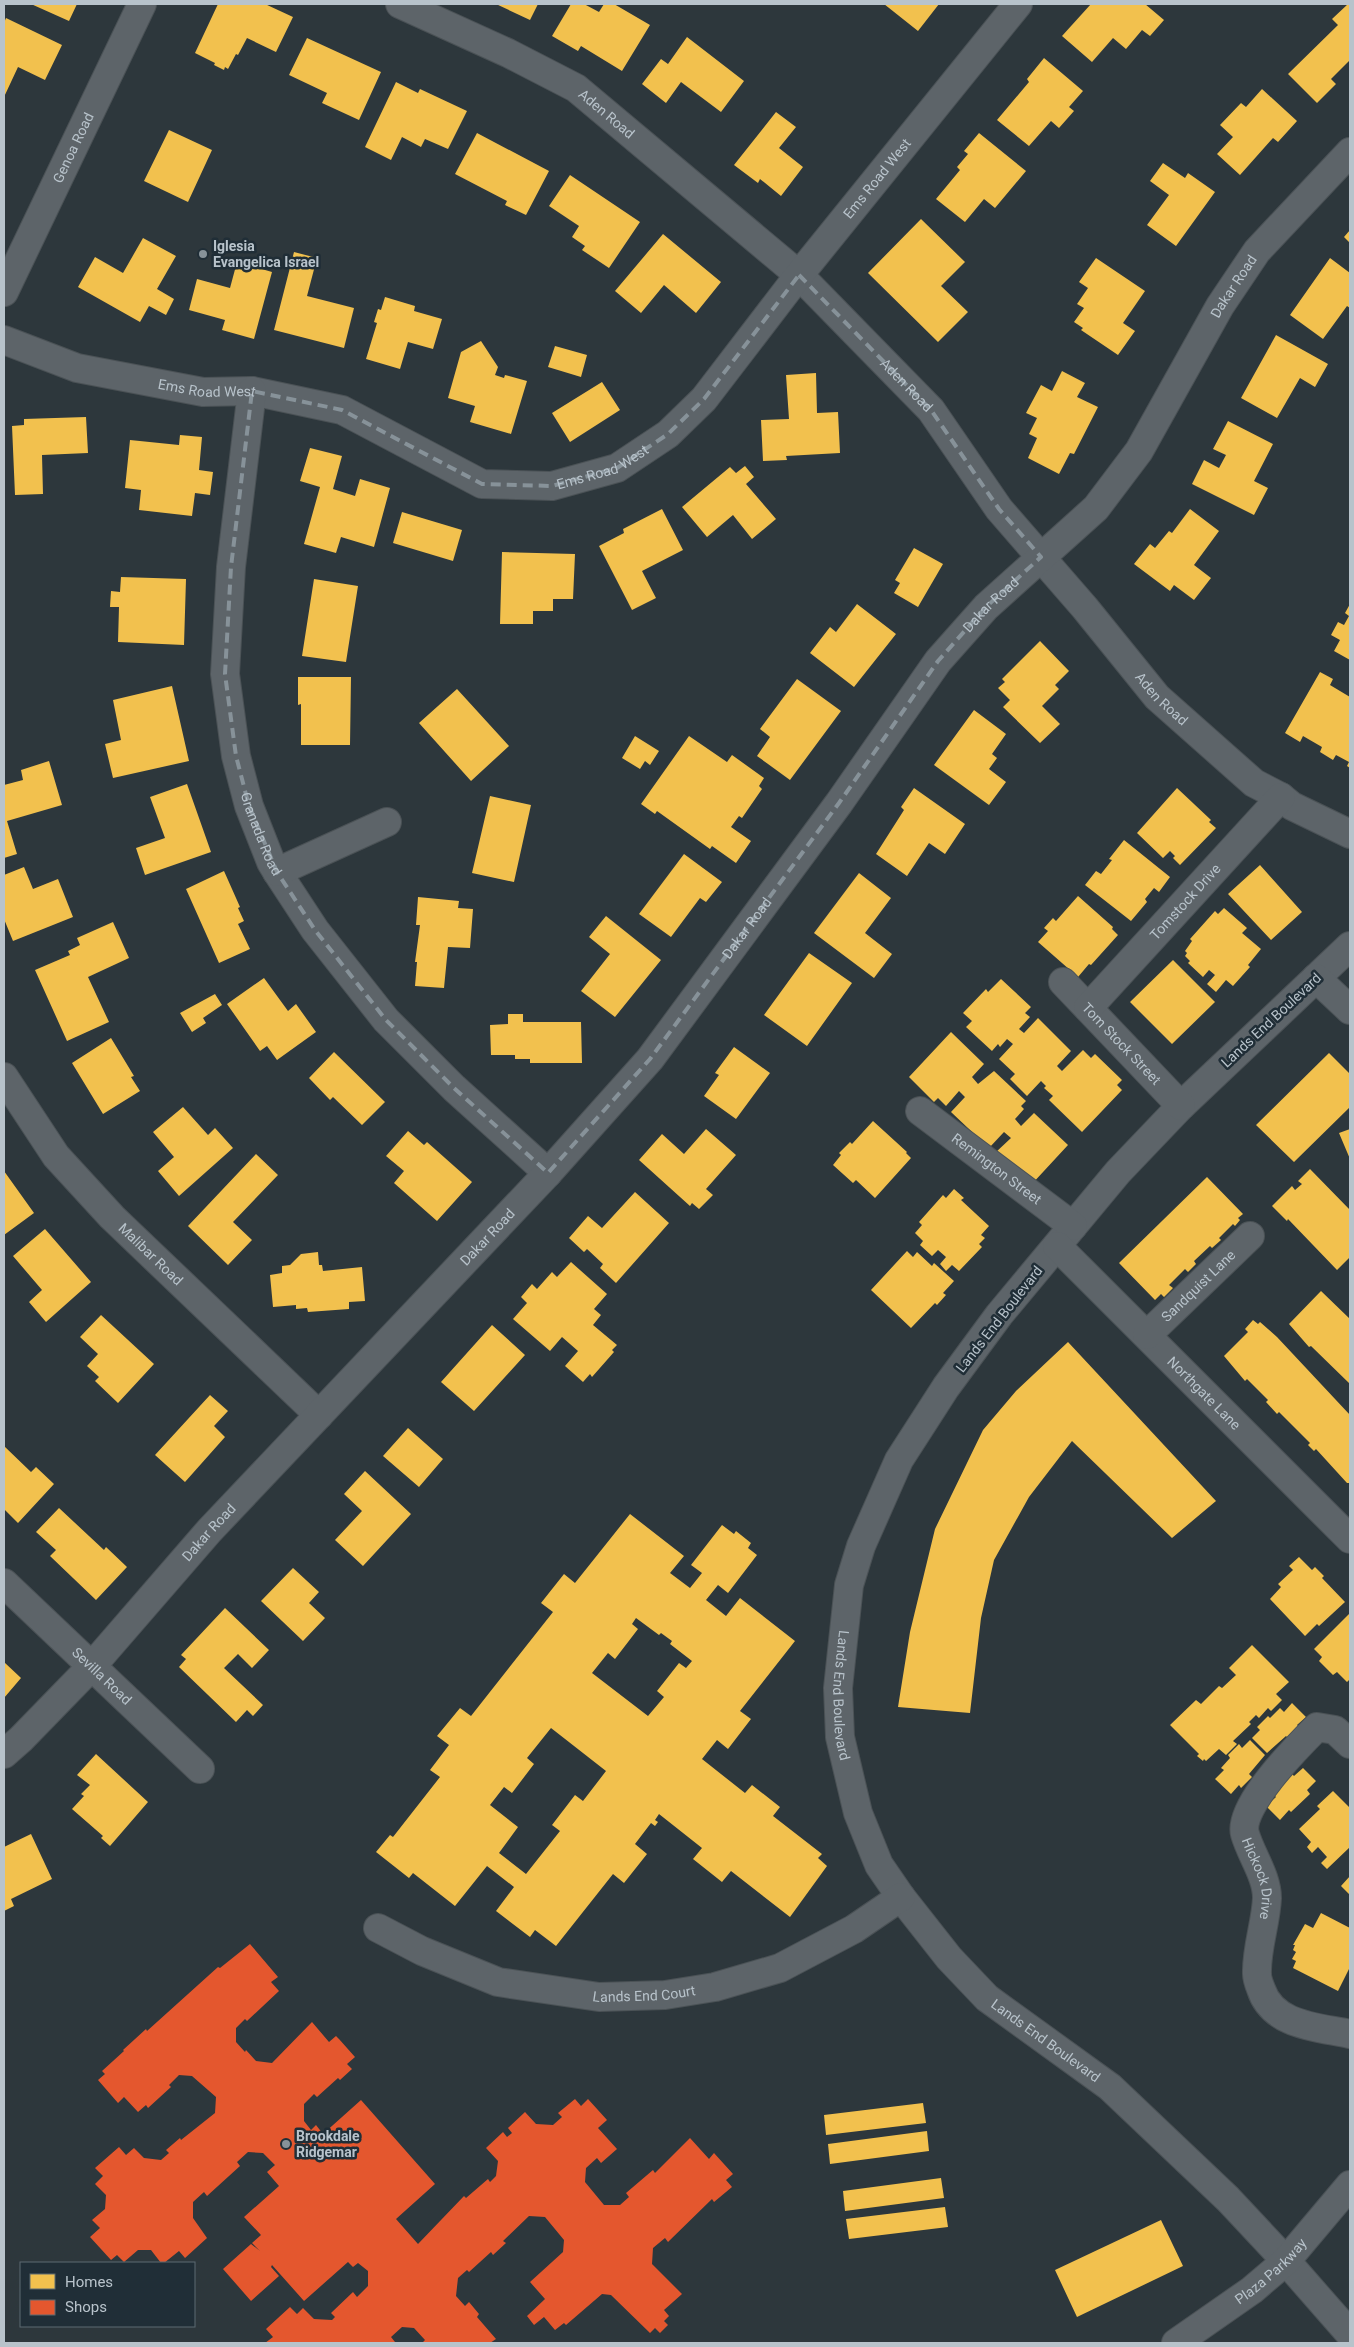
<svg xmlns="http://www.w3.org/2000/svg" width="1354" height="2347" font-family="Roboto,sans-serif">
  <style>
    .homes { fill: #f2c14e; fill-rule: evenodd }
    .shops { fill: #e4572e }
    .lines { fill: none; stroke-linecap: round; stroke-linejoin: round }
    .minor-casing { stroke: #4b5256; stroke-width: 30 }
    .minor { stroke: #5d6469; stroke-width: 28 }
    .marked { fill: none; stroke: #879299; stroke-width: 4; stroke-dasharray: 10 6; stroke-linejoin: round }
    .poi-dot { fill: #879299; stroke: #202e37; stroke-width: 2 }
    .labels { text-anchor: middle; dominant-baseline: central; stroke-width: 5; stroke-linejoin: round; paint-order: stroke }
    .street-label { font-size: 14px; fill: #b8c3cb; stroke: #202e37 }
    .poi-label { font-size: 14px; font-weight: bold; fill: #b8c3cb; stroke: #202e37; text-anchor: start }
  </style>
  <rect width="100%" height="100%" fill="#2d373c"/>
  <path class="homes" d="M31 4H77L69 21Z
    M218 4H265L293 17 276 52 247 38 238 55 236 54 228 69 225 67 224 70 214 65 215 63 195 53Z
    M496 4H538L530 20Z
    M571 4H584L599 12 604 4H614L650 25 622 71 581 46 578 51 552 36Z
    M884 4H939L918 31Z
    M1091 4H1145L1164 20 1150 36 1142 30 1126 49 1113 38 1092 62 1062 36Z
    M1348 4H1350V60L1331 79 1336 84 1317 103 1288 74 1338 25 1332 19Z
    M6 18 62 45 45 80 18 67 4 97V23Z
    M687 37 744 81 721 112 681 82 666 103 642 84 661 59 668 64Z
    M307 38 381 72 359 120 322 103 327 93 289 75Z
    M1044 58 1083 91 1069 107 1074 111 1059 128 1051 121 1029 146 997 120 1029 82 1027 79Z
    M396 82 418 93 420 89 467 111 448 149 425 139 421 147 402 137 391 160 365 147Z
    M1262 89 1297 121 1278 142 1273 138 1240 175 1217 154 1233 137 1220 125 1241 103 1246 107Z
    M776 112 796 127 779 148 803 167 781 196 760 179 758 183 734 165Z
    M169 130 212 150 188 202 144 181Z
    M477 133 549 171 526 215 505 205 507 201 455 174Z
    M979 133 1026 171 995 208 984 199 965 222 936 199 960 170 957 167 968 154 964 151Z
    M1163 163 1185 178 1188 173 1215 192 1176 246 1147 225 1169 195 1150 181Z
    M570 175 640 222 609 268 582 250 585 246 572 237 579 226 549 206Z
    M921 219 965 262 941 286 968 312 938 342 868 273Z
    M1350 230V243L1344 237Z
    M663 234 721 282 696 313 664 285 641 313 615 291Z
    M143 238 176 256 157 289 174 299 166 315 149 306 140 322 78 287 95 257 123 273Z
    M294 252 317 258 307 296 354 308 344 348 274 330Z
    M1096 258 1145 291 1123 323 1135 331 1118 355 1081 330 1083 328 1074 322 1084 308 1077 304 1088 288 1079 282Z
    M1330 258 1350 273V308L1347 306 1323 339 1290 315Z
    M237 262 272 272 254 339 222 330 225 320 189 310 197 279 230 288Z
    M385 297 415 306 414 311 442 319 433 349 408 342 400 369 366 359 377 323 374 322 378 309 381 310Z
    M1276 335 1328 364 1315 387 1300 378 1277 418 1241 398Z
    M481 341 498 367 495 375 504 378 505 375 527 381 511 434 470 422 475 406 448 398 461 352Z
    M555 346 587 355 581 377 548 367Z
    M1062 371 1085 383 1077 397 1098 407 1074 454 1070 453 1059 474 1028 458 1037 438 1029 434 1037 418 1026 413 1041 385 1052 391Z
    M816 373 817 413 838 412 840 453 786 456 787 460 763 461 761 420 789 419 786 375Z
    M602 382 620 410 570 442 552 413Z
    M86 417 88 453 42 455 43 494 15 495 12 426 24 425V419Z
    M1228 421 1273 444 1254 481 1268 488 1254 515 1192 484 1204 460 1219 468 1226 455 1213 449Z
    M180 435 202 437 199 470 213 472 210 495 195 493 192 516 139 510 141 490 125 488 130 440 179 445Z
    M310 448 342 456 333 489 355 496 360 479 390 488 374 547 341 537 336 553 304 544 320 487 300 481Z
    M745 466 754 477 746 484 776 519 752 539 733 515 707 537 682 507 730 467 736 473Z
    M662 509 683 550 642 571 656 598 632 610 599 546 624 533 623 529Z
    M1190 509 1219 531 1194 565 1211 578 1194 600 1174 585 1170 591 1134 564 1150 544 1155 548 1169 531 1172 533Z
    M402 512 462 530 453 561 393 543Z
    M914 548 943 564 918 607 894 593 900 583 895 580Z
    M502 552 575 554 573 599H553V611H533V624H500Z
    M121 577 186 579 184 645 118 642 119 607H110L111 591 120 592Z
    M314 579 358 586 346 662 302 656Z
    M857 604 896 634 854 687 810 653 830 627 836 632Z
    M1350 604V660L1334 651 1340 640 1331 635 1338 622 1344 625 1349 616 1345 613Z
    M1040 641 1069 671 1055 685 1059 689 1042 706 1060 724 1040 743 1003 707 1010 700 998 688 1005 682 1002 679Z
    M1320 672 1333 679 1330 685 1350 697V768L1347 766 1349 762 1336 755 1333 760 1320 752 1322 747 1303 736 1300 742 1285 733Z
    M298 677H351L350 745H301V704L298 705Z
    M797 679 841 711 790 780 757 756 770 737 760 729Z
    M172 686 189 761 113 778 105 744 121 740 113 700Z
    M457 689 509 746 471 781 419 723Z
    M974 710 1006 734 992 754 997 758 989 769 1006 782 989 805 934 765Z
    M635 736 659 751 650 765 645 761 640 769 622 758Z
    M689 736 727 762 732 755 764 778 759 786 762 789 742 818 739 816 731 827 751 841 736 863 712 846 710 849 657 811 655 814 641 804Z
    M49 761 62 805 7 821 17 854 4 858V785L23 780 21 770Z
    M187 784 211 852 145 875 136 848 165 838 150 797Z
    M914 788 965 824 945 854 929 843 907 876 876 854 904 810 901 807Z
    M1177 788 1211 820 1209 822 1216 828 1180 865 1173 858 1175 856 1170 851 1163 858 1137 833Z
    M490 796 531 805 514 882 472 873Z
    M1124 840 1170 877 1159 892 1154 888 1145 899 1147 902 1131 921 1085 885 1096 871 1101 874 1112 860 1109 859Z
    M684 854 722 882 706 902 700 898 671 937 639 914Z
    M1260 865 1302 912 1271 940 1228 894Z
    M24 867 33 889 58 879 73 917 13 941 4 919V875Z
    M224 871 240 907 238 908 244 921 238 924 250 949 219 963 186 889Z
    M859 873 891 898 865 933 892 954 874 978 814 933Z
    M1078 896 1113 927 1112 929 1118 935 1091 965 1089 964 1078 977 1038 942 1048 931 1044 928 1053 918 1056 921Z
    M418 897 459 901 458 908 473 909 470 948 448 947 444 988 415 986 417 962H415L420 925H416Z
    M1224 908 1247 928 1242 933 1261 949 1248 965 1250 967 1233 986 1226 980 1216 992 1207 984 1215 975 1209 970 1203 977 1188 963 1190 961 1185 956 1187 953 1185 951 1192 941 1190 939 1215 911 1218 914Z
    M606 916 661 960 615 1017 581 991 610 954 589 937Z
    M113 922 129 958 88 977 109 1022 67 1041 35 970 70 955 68 951 80 945 77 938Z
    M809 953 852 983 807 1046 764 1015Z
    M1173 960 1215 1002 1172 1044 1130 1002Z
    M264 978 288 1011 296 1004 316 1032 277 1060 267 1046 260 1051 227 1004Z
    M1001 979 1031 1007 1025 1013 1030 1017 1019 1029 1024 1033 1038 1018 1071 1051 1057 1066 1062 1071 1083 1050 1091 1058 1095 1054 1122 1080 1117 1085 1122 1090 1082 1132 1049 1100 1053 1096 1044 1088 1046 1086 1041 1081 1027 1096 1010 1079 1015 1074 999 1059 1013 1044 1007 1039 1000 1047 998 1044 992 1051 966 1027 972 1021 963 1013 986 989 988 992Z
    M215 994 222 1005 203 1018 206 1023 192 1032 180 1013Z
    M508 1014H523V1022H581L582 1063H530V1059H515V1055H491L490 1025 508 1024Z
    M951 1032 984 1064 972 1077 978 1084 994 1071 1026 1101 1021 1106 1024 1109 1015 1119 1021 1126 1034 1113 1068 1145 1031 1185 995 1153 1011 1138 1004 1132 989 1148 951 1112 965 1097 959 1091 946 1106 938 1098 934 1102 909 1077Z
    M111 1038 134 1076 131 1077 140 1091 103 1114 72 1063Z
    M734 1047 770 1073 736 1119 704 1096 719 1075 715 1073Z
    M334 1052 385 1102 362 1125 333 1097 330 1100 309 1078Z
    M1329 1053 1350 1074V1107L1294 1162 1256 1125Z
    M183 1107 208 1135 215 1128 233 1148 179 1196 158 1171 174 1157 153 1132Z
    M873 1121 907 1152 906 1153 911 1158 875 1198 856 1180 853 1183 833 1165 841 1155 839 1153 850 1142 852 1144Z
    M706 1129 736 1155 706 1189 713 1195 699 1209 692 1203 690 1206 639 1160 662 1134 684 1154Z
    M1350 1129V1159L1339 1133Z
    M408 1131 424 1145 427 1142 472 1182 437 1221 394 1183 404 1171 386 1156Z
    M256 1154 278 1175 233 1222 252 1240 228 1265 188 1226Z
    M1310 1169 1350 1210V1257L1337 1270 1288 1219 1287 1221 1272 1206 1292 1186 1295 1190 1302 1184 1298 1181Z
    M4 1171 34 1213 4 1235Z
    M1207 1177 1243 1214 1238 1218 1240 1220 1235 1226 1233 1224 1219 1238 1221 1240 1212 1248 1210 1246 1194 1261 1196 1264 1188 1272 1185 1269 1169 1285 1173 1288 1164 1297 1161 1294 1155 1300 1119 1263Z
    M954 1189 964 1198 961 1200 989 1226 981 1235 985 1238 979 1244 982 1247 959 1271 952 1265 946 1271 940 1264 946 1257 938 1250 932 1256 920 1245 923 1241 915 1233 922 1225 919 1222 943 1195 946 1198Z
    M635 1192 669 1223 616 1283 600 1268 603 1264 587 1249 584 1252 569 1238 588 1216 602 1228Z
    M45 1229 91 1282 46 1322 29 1302 42 1290 13 1256Z
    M907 1251 913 1257 917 1252 932 1266 934 1263 954 1281 943 1293 946 1295 937 1305 935 1303 911 1328 871 1290Z
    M318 1252 319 1265H322L323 1271 362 1267 365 1301 349 1302V1309L308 1312 307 1308 296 1309V1305L273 1307 270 1275 282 1273V1266L290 1265 301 1254Z
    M571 1262 607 1294 594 1309 601 1315 593 1325 617 1345 612 1350 614 1352 592 1377 590 1374 583 1382 565 1366 578 1351 562 1337 550 1351 513 1319 527 1303 521 1297 532 1284 537 1289 552 1272 557 1277Z
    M1321 1291 1350 1319V1384L1311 1346 1309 1347 1289 1324Z
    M101 1315 154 1364 118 1403 95 1381 99 1377 87 1366 98 1354 80 1337Z
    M1253 1320 1258 1324 1260 1322 1277 1337 1350 1415V1483H1347L1316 1449 1314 1451 1308 1445 1310 1443 1279 1412 1277 1414 1266 1402 1268 1400 1247 1379 1245 1381 1224 1356 1248 1332 1245 1329Z
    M492 1325 525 1355 474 1411 441 1382Z
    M1068 1342 1216 1501 1172 1538 1072 1441 1029 1497 994 1560 981 1618 970 1713 898 1707 910 1632 935 1529 983 1430 1016 1391Z
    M210 1395 228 1411 214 1426 225 1437 185 1482 155 1455Z
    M408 1428 443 1459 419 1487 383 1456Z
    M4 1446 31 1472 36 1467 54 1484 18 1523 4 1509Z
    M365 1471 411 1514 363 1566 335 1540 362 1511 344 1494Z
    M59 1508 104 1550 106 1547 127 1567 96 1600 50 1556 56 1550 36 1532Z
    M630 1514 684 1556 670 1573 690 1588 702 1573 691 1565 722 1525 734 1534 736 1531 751 1543 748 1548 757 1555 728 1593 718 1585 706 1600 726 1616 740 1598 795 1641 740 1711 751 1719 728 1749 717 1740 702 1759 745 1793 752 1785 780 1807 773 1816 822 1854 818 1858 827 1866 790 1917 731 1871 722 1882 693 1859 702 1848 659 1814 655 1820 658 1822 655 1826 651 1823 635 1844 647 1854 624 1883 613 1874 556 1946 535 1930 530 1937 496 1911 514 1887 487 1866 455 1906 413 1873 409 1878 376 1852 390 1835 393 1837 440 1777 430 1770 449 1745 437 1736 460 1708 471 1716 553 1612 541 1603 564 1574 575 1583ZM636 1618 659 1635 661 1633 672 1641 670 1644 692 1661 686 1668 679 1663 657 1691 664 1697 648 1716 592 1673 608 1653 615 1659 638 1629 632 1624ZM551 1728 606 1771 583 1801 575 1795 552 1825 560 1831 526 1874 499 1853 518 1827 490 1805 504 1787 512 1793 534 1764 527 1758Z
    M1299 1557 1312 1570 1315 1567 1324 1576 1322 1578 1345 1602 1319 1626 1317 1624 1305 1636 1270 1599 1281 1587 1278 1584 1293 1570 1289 1566Z
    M293 1568 319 1592 309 1603 325 1618 303 1641 261 1601Z
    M225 1608 269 1650 252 1668 238 1654 224 1668 263 1705 253 1716 247 1710 236 1722 179 1667 186 1659 181 1655Z
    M1350 1613V1679L1347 1682 1337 1672 1333 1675 1319 1661 1322 1657 1314 1649Z
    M1252 1645 1289 1682 1276 1694 1282 1700 1271 1711 1268 1708 1259 1718 1256 1715 1249 1722 1251 1724 1233 1741 1237 1744 1226 1755 1219 1749 1206 1761 1204 1759 1203 1761 1197 1756 1199 1754 1170 1725 1196 1700 1201 1704 1219 1686 1222 1688 1236 1675 1229 1668Z
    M4 1662 21 1678 4 1698Z
    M1292 1703 1306 1717 1297 1725 1300 1728 1289 1739 1286 1736 1267 1753 1252 1738 1260 1730 1257 1727 1268 1716 1270 1718 1280 1708 1284 1712Z
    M1250 1740 1265 1755 1249 1774 1252 1777 1241 1788 1239 1785 1231 1794 1215 1779 1224 1770 1221 1768 1230 1758 1228 1755 1239 1744 1242 1748Z
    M96 1754 148 1802 110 1846 101 1838 103 1836 72 1809 84 1796 81 1794 90 1785 77 1775Z
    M1303 1768 1316 1781 1307 1790 1310 1794 1291 1812 1289 1810 1280 1820 1266 1806 1276 1797 1274 1795 1282 1786 1281 1784 1292 1774 1294 1776Z
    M1333 1791 1350 1808V1847L1327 1869 1321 1863 1327 1857 1318 1847 1312 1853 1307 1847 1311 1842 1299 1829 1320 1809 1317 1806Z
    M31 1834 52 1879 11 1899 14 1906 4 1911V1847Z
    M1350 1876V1895L1341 1886Z
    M1321 1913 1350 1928V1967L1338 1991 1293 1968 1296 1961 1292 1959 1296 1952 1293 1950 1295 1945H1293L1305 1924 1313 1928Z
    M923 2103 926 2123 826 2135 824 2115Z
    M927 2131 929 2151 830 2164 828 2144Z
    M941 2178 944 2198 845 2211 843 2191Z
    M945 2207 948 2227 849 2239 846 2219Z
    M1161 2220 1183 2266 1077 2317 1055 2270Z"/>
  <path class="shops" d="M250 1944 278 1977 271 1982 279 1991 247 2021 245 2019 236 2028V2042L245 2052 246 2050 256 2061 272 2063 312 2022 329 2042 336 2036 339 2039 355 2057 347 2064 352 2069 340 2080 338 2078 317 2097 314 2094 304 2104V2121L311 2130 316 2125 323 2134 361 2100 435 2184 396 2219 418 2244 464 2196 466 2198 488 2179 490 2182 496 2176 498 2161 486 2148 503 2132 507 2137 512 2133 508 2128 525 2112 536 2124 553 2125 562 2117 558 2113 575 2099 581 2106 588 2099 607 2120 598 2128 617 2149 601 2163 597 2158 586 2168 585 2182 604 2205H620L629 2197 626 2193 653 2170 655 2173 690 2138 709 2159 714 2153 733 2174 726 2180 732 2187 714 2202 712 2199 668 2242 665 2238 653 2248 652 2264 682 2294 664 2310 669 2316 664 2321 668 2325 660 2333 655 2328 650 2333 611 2295 602 2294 566 2325 564 2323 555 2330 544 2317 534 2325 527 2316 545 2299 530 2282 563 2252 564 2240 545 2217 529 2216 503 2241 506 2243 493 2255 491 2252 469 2272 467 2270 458 2278 456 2296 465 2306 469 2302 479 2314 477 2317 496 2339 490 2343H422L425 2340 414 2328 402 2327 391 2337 395 2342 393 2343H265L273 2337 266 2329 290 2307 297 2314 303 2308 314 2319 332 2320 335 2317 331 2313 353 2292 357 2297 368 2286V2271L358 2263 353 2267 348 2262 304 2301 272 2265 271 2267 279 2276 251 2301 223 2269 251 2244 260 2251 252 2243 261 2235 244 2217 279 2186 267 2172 275 2165 263 2153 248 2152 237 2162 240 2166 207 2196 204 2192 193 2202V2218L207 2238 185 2258 179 2251 164 2263H161L151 2250H138L124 2262 117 2255 111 2260 90 2237 100 2228 92 2220 105 2209 106 2195 95 2184 103 2176 95 2168 119 2147 126 2155 134 2148 144 2158 161 2160 169 2153 166 2150 180 2138 181 2140 215 2113 216 2097 192 2076 179 2075 169 2085 171 2087 148 2108 146 2105 138 2112 124 2097 118 2103 98 2080 105 2074 102 2071 124 2051 123 2050 146 2029 147 2031 218 1967 220 1968Z"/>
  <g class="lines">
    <g class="minor-casing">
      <g id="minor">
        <path id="s1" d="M400 4 508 53 576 88 799 275 931 410 999 509 1085 608 1157 697 1254 783 1281 797 1292 806 1350 834"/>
        <path id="s2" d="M4 292 142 4"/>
        <path id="s3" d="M4 340 77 368 203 392 252 391 342 410 482 484 552 486 617 468 668 434 704 399 799 275 1018 4"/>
        <path id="s4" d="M252 391 231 567 225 674 236 756 249 806 271 862 277 872 315 930 386 1020 454 1088 548 1173"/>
        <path d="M277 872 387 822"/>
        <path id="s5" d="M1350 946 1181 1106 1118 1172 999 1315 946 1387 899 1460 861 1546 849 1585 838 1688 840 1737 858 1813 879 1865 901 1897 949 1958 987 1998 1110 2087 1228 2199 1286 2261 1350 2334"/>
        <path d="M1316 978 1350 1010"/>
        <path id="s6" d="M1063 982 1181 1106"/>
        <path id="s7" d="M1088 1008 1281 797"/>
        <path id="s8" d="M4 1077 56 1156 112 1217 319 1415"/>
        <path id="s9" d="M920 1111 1073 1226"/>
        <path id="s10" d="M1057 1246 1350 1539"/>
        <path id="s11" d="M1147 1335 1250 1236"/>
        <path id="s12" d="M4 1583 200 1769"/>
        <path id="s13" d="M1350 1744 1335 1730 1317 1727C1298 1746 1237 1807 1245 1834 1251 1855 1267 1876 1267 1898 1266 1923 1256 1949 1257 1974 1257 1979 1259 1984 1261 1989 1273 2026 1318 2027 1350 2034"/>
        <path id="s14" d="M4 1754 21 1739 92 1666 209 1531 548 1173 650 1059 839 803 938 661 986 607 1096 508 1139 451 1220 306 1257 251 1350 152"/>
        <path id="s15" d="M378 1928 422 1951 498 1982 599 1997 665 1995 715 1987 780 1968 854 1929 901 1897"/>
        <path id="s16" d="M1176 2343 1252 2290 1286 2261 1350 2185"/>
      </g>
    </g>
    <use href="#minor" class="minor"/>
  </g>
  <path class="marked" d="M799 275 931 410 999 509 1041 557 986 607 938 661 839 803 650 1059 548 1173 454 1088 386 1020 315 930 277 872 249 806 236 756 225 674 231 567 252 391 342 410 482 484 552 486 617 468 668 434 704 399Z"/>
  <g class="poi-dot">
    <circle cx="203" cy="254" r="5"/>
    <circle cx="286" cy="2144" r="5"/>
  </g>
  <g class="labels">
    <g class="street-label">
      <text stroke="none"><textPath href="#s1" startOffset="235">Aden Road</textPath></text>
      <text stroke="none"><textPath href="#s2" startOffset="160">Genoa Road</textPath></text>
      <text stroke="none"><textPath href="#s3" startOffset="1035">Ems Road West</textPath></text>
      <text stroke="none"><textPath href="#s14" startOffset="1922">Dakar Road</textPath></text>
      <text stroke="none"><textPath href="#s1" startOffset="640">Aden Road</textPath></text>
      <text stroke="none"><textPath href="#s3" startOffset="210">Ems Road West</textPath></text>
      <text stroke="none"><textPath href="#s3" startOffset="630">Ems Road West</textPath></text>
      <text stroke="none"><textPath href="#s14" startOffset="1518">Dakar Road</textPath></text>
      <text stroke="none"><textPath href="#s1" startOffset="1045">Aden Road</textPath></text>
      <text stroke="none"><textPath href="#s4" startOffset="449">Granada Road</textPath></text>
      <text stroke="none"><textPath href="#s7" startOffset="144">Tomstock Drive</textPath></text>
      <text stroke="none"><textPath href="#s14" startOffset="1112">Dakar Road</textPath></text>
      <text transform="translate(1271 1020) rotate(-43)">Lands End Boulevard</text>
      <text stroke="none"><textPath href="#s6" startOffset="85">Tom Stock Street</textPath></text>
      <text stroke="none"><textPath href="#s9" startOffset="96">Remington Street</textPath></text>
      <text stroke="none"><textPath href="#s14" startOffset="708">Dakar Road</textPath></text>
      <text stroke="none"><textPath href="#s8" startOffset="231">Malibar Road</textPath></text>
      <text stroke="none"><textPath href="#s11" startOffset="71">Sandquist Lane</textPath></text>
      <text transform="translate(999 1319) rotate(-52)">Lands End Boulevard</text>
      <text stroke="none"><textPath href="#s10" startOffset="208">Northgate Lane</textPath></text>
      <text stroke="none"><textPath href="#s14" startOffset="302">Dakar Road</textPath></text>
      <text stroke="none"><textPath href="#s12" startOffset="135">Sevilla Road</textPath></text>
      <text stroke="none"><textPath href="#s5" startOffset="932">Lands End Boulevard</textPath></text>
      <text stroke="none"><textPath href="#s13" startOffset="218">Hickock Drive</textPath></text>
      <text stroke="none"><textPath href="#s15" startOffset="279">Lands End Court</textPath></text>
      <text stroke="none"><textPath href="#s5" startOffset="1352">Lands End Boulevard</textPath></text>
      <text stroke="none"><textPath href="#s16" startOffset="119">Plaza Parkway</textPath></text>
    </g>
    <g class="poi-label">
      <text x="213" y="246">Iglesia<tspan x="213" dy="16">Evangelica Israel</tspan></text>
      <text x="296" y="2136">Brookdale<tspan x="296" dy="16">Ridgemar</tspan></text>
    </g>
  </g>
  <rect width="1354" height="2347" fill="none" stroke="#b8c3cb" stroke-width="10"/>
  <rect x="20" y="2262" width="175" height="65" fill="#202e37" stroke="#5d6a72"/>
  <rect x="30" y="2274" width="25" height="15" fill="#f2c14e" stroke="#5d6a72"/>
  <text x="65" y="2287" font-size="15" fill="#b8c3cb">Homes</text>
  <rect x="30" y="2300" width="25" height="15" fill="#e4572e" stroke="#5d6a72"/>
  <text x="65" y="2312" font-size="15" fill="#b8c3cb">Shops</text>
</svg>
